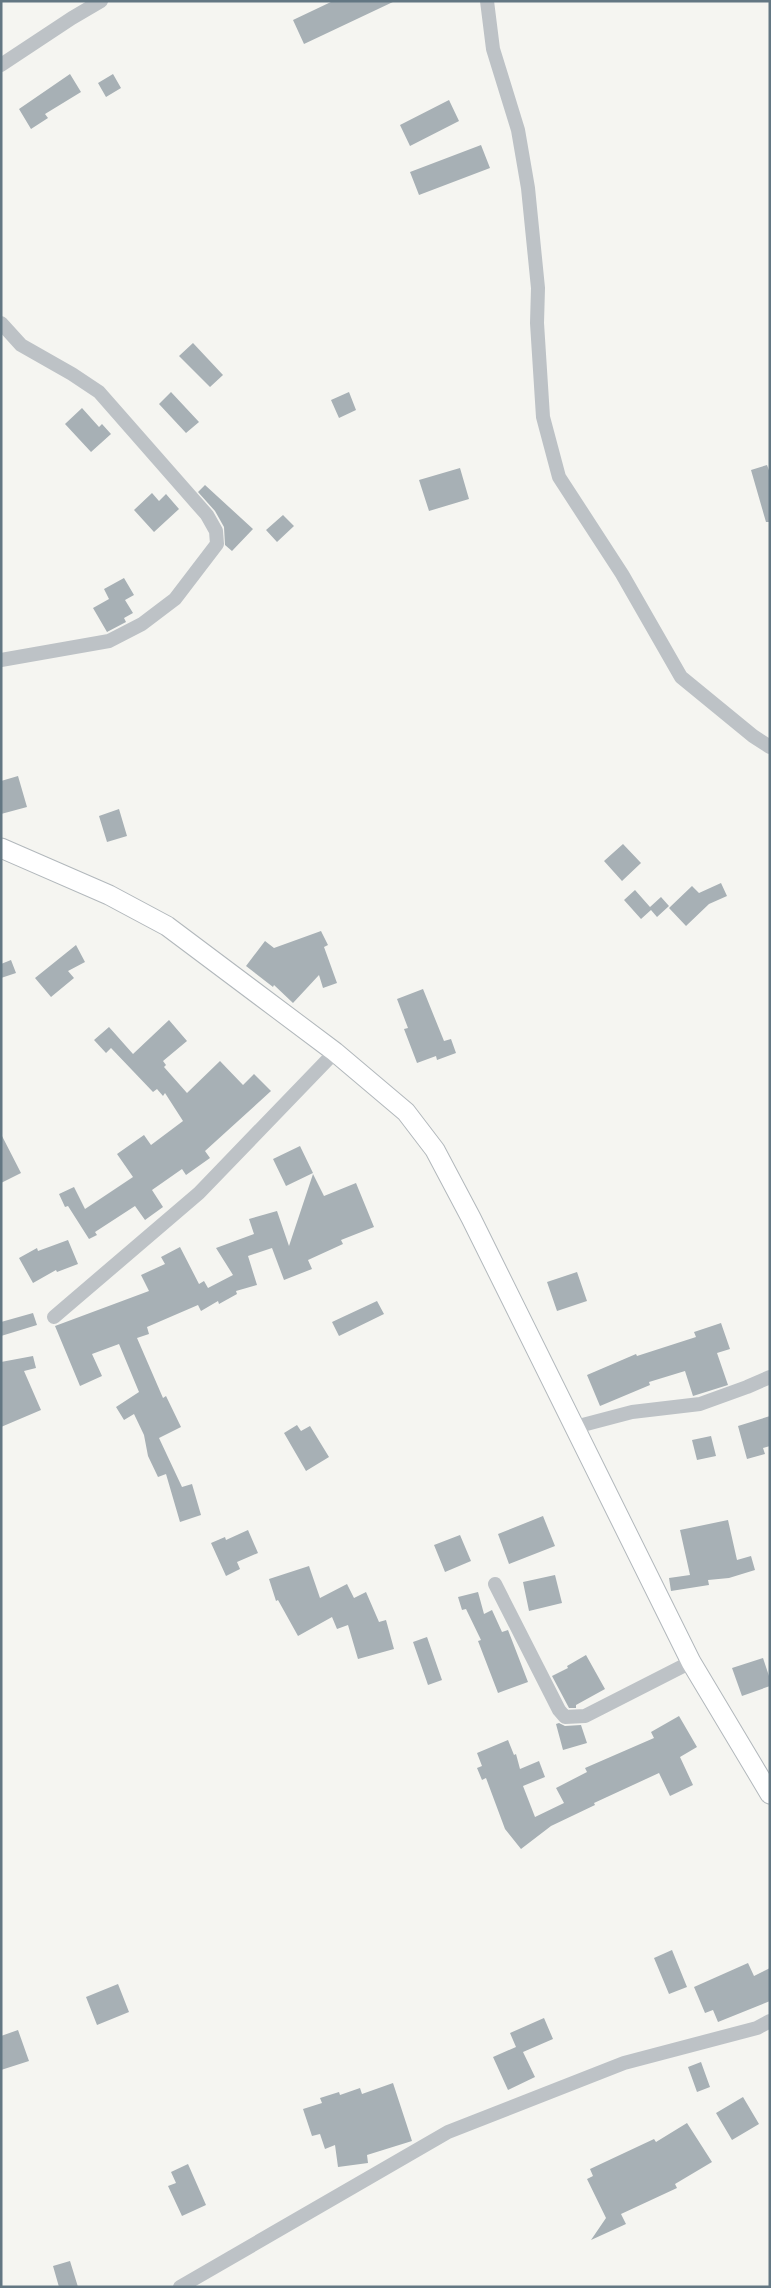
<svg xmlns="http://www.w3.org/2000/svg" width="771" height="2288" font-family="Poppins,sans-serif">
  <style>
    .building { fill: #a7b0b5 }
    .lines { fill: none; stroke-linecap: round; stroke-linejoin: round }
    .secondary-casing { stroke: #b2b8bc; stroke-width: 21 }
    .minor { stroke: #bdc2c6; stroke-width: 14 }
    .secondary { stroke: #fff; stroke-width: 19 }
  </style>
  <rect width="100%" height="100%" fill="#f5f5f1"/>
  <path class="building" d="M333 1H395L304 44 293 20Z
    M70 74 81 92 45 114 48 118 31 129 19 109Z
    M113 74 121 88 106 97 98 83Z
    M449 100 459 121 410 146 400 125Z
    M481 145 490 168 419 195 410 172Z
    M193 343 223 375 210 387 179 356Z
    M171 392 199 422 186 433 159 404Z
    M349 392 356 410 339 418 331 400Z
    M82 408 99 427 102 424 111 434 91 452 65 424Z
    M767 465 770 473V522H766L751 470Z
    M460 468 469 499 429 511 419 480Z
    M205 485 253 529 232 551 225 545 224 527 215 511 198 492Z
    M152 493 159 501 166 494 179 509 154 532 134 510Z
    M283 515 294 526 277 542 266 530Z
    M124 578 134 595 125 600 133 613 124 618 126 622 107 632 93 608 109 599 104 589Z
    M18 776 27 807 1 814V781Z
    M119 809 127 836 107 842 99 816Z
    M623 844 641 863 622 881 604 861Z
    M721 883 727 896 709 904 686 926 669 908 692 886 699 893Z
    M635 890 650 907 661 897 669 906 657 917 651 910 641 919 624 900Z
    M321 931 328 945 324 947 337 983 323 988 319 975 293 1003 274 985 273 987 246 966 265 941 274 948Z
    M76 945 85 962 68 971 74 978 51 997 35 978Z
    M11 960 16 973 1 978V964Z
    M423 989 444 1041 451 1039 456 1053 437 1060 436 1056 417 1063 404 1029 408 1028 397 999Z
    M169 1020 187 1041 163 1061 166 1065 164 1067 187 1093 220 1061 243 1085 254 1074 271 1091 205 1151 210 1158 186 1175 182 1169 152 1190 163 1207 145 1220 135 1206 95 1232 97 1235 89 1239 68 1206 65 1207 59 1194 74 1187 85 1209 133 1177 117 1154 144 1135 151 1145 183 1121 165 1093 163 1096 157 1089 153 1092 111 1048 106 1053 94 1040 109 1027 133 1054Z
    M1 1134 21 1173 1 1183Z
    M300 1146 313 1173 286 1186 273 1159Z
    M313 1174 324 1196 356 1183 374 1227 341 1240 343 1244 308 1260 312 1269 284 1280 272 1248 248 1256 257 1285 236 1291 237 1294 219 1304 218 1301 201 1311 198 1305 147 1327 149 1334 137 1338 163 1398 166 1396 181 1427 159 1438 182 1487 192 1484 201 1515 180 1522 166 1474 158 1477 148 1456 144 1435 134 1414 124 1420 116 1407 139 1392 119 1344 92 1354 102 1376 80 1386 55 1326 149 1291 141 1275 165 1264 161 1257 180 1247 199 1284 204 1281 208 1288 233 1275 216 1248 254 1234 249 1219 277 1211 289 1246Z
    M68 1240 78 1264 57 1272 56 1270 33 1283 19 1258 37 1248 38 1251Z
    M577 1272 587 1301 557 1311 547 1282Z
    M377 1301 384 1314 339 1336 332 1322Z
    M33 1313 37 1325 1 1336V1322Z
    M721 1323 730 1349 717 1353 728 1385 693 1396 685 1371 649 1382 650 1385 600 1406 587 1375 636 1354 637 1356 696 1337 694 1332Z
    M33 1356 36 1368 24 1371 41 1410 1 1427V1362Z
    M770 1416V1446L763 1448 765 1454 747 1459 738 1426Z
    M297 1425 301 1431 310 1426 329 1457 306 1471 284 1433Z
    M711 1436 716 1456 697 1460 692 1440Z
    M543 1516 555 1546 509 1564 498 1534Z
    M728 1520 737 1560 751 1556 755 1570 729 1578 708 1580 709 1585 671 1591 669 1578 690 1575 680 1530Z
    M248 1530 258 1553 237 1562 240 1569 226 1576 211 1543 225 1537 226 1540Z
    M460 1535 471 1561 445 1572 434 1545Z
    M309 1566 320 1598 347 1584 354 1598 366 1592 379 1622 386 1620 394 1649 358 1659 348 1625 337 1629 332 1617 298 1636 278 1600 276 1601 269 1579Z
    M555 1575 562 1603 529 1611 523 1582Z
    M478 1592 484 1614 492 1610 502 1632 508 1630 528 1682 498 1693 478 1641 481 1640 466 1609 462 1610 458 1597Z
    M427 1637 442 1680 428 1685 413 1642Z
    M586 1655 605 1689 576 1705V1708H569L552 1676 568 1668 567 1666Z
    M763 1658 770 1679V1686L742 1696 732 1668Z
    M679 1716 697 1747 680 1757 693 1785 670 1796 659 1773 594 1803 595 1805 551 1826 521 1849 505 1829 486 1778 482 1780 477 1768 482 1766 477 1753 508 1740 514 1755 516 1754 520 1769 539 1761 545 1777 523 1786 535 1817 564 1803 556 1788 587 1772 585 1768 654 1738 651 1732Z
    M559 1723 565 1726 581 1725 587 1743 563 1750 556 1724Z
    M672 1950 687 1987 669 1994 654 1958Z
    M748 1963 754 1976 770 1968V2001L718 2022 713 2010 705 2013 694 1987Z
    M118 1984 129 2012 97 2025 86 1997Z
    M544 2018 553 2039 523 2052 535 2077 508 2090 493 2057 516 2047 510 2033Z
    M18 2030 29 2061 1 2070V2036Z
    M701 2062 710 2087 697 2092 688 2067Z
    M393 2083 412 2141 367 2155 368 2163 338 2167 335 2145 325 2149 320 2134 312 2136 303 2109 322 2103 320 2098 339 2092 340 2095 360 2088 362 2094Z
    M743 2097 759 2124 732 2140 716 2113Z
    M687 2123 712 2162 675 2184 677 2188 621 2214 626 2224 591 2240 606 2218 587 2179 593 2176 590 2169 654 2139 656 2142Z
    M188 2164 206 2205 182 2216 168 2186 176 2183 171 2172Z
    M70 2261 78 2287H59L53 2266Z"/>
  <g class="lines">
    <g class="secondary-casing">
      <path id="secondary" d="M1 848 109 895 167 926 335 1052 406 1112 435 1150 471 1218 691 1662 770 1794"/>
    </g>
    <path class="minor" d="M487 1 493 49 518 130 528 188 538 288 537 323 543 417 559 477 622 574 681 677 753 736 770 747
      M1 65 72 18 101 1
      M1 323 21 345 72 374 99 392 207 515 216 531 217 544 175 599 142 624 109 641 1 660
      M54 1317 199 1193 335 1052
      M575 1427 632 1412 700 1404 747 1387 770 1377
      M495 1584 559 1710 565 1717 585 1716 691 1662
      M180 2287 448 2132 624 2063 757 2028 770 2021"/>
    <use href="#secondary" class="secondary"/>
  </g>
  <rect width="771" height="2288" fill="none" stroke="#637783" stroke-width="5"/>
</svg>
